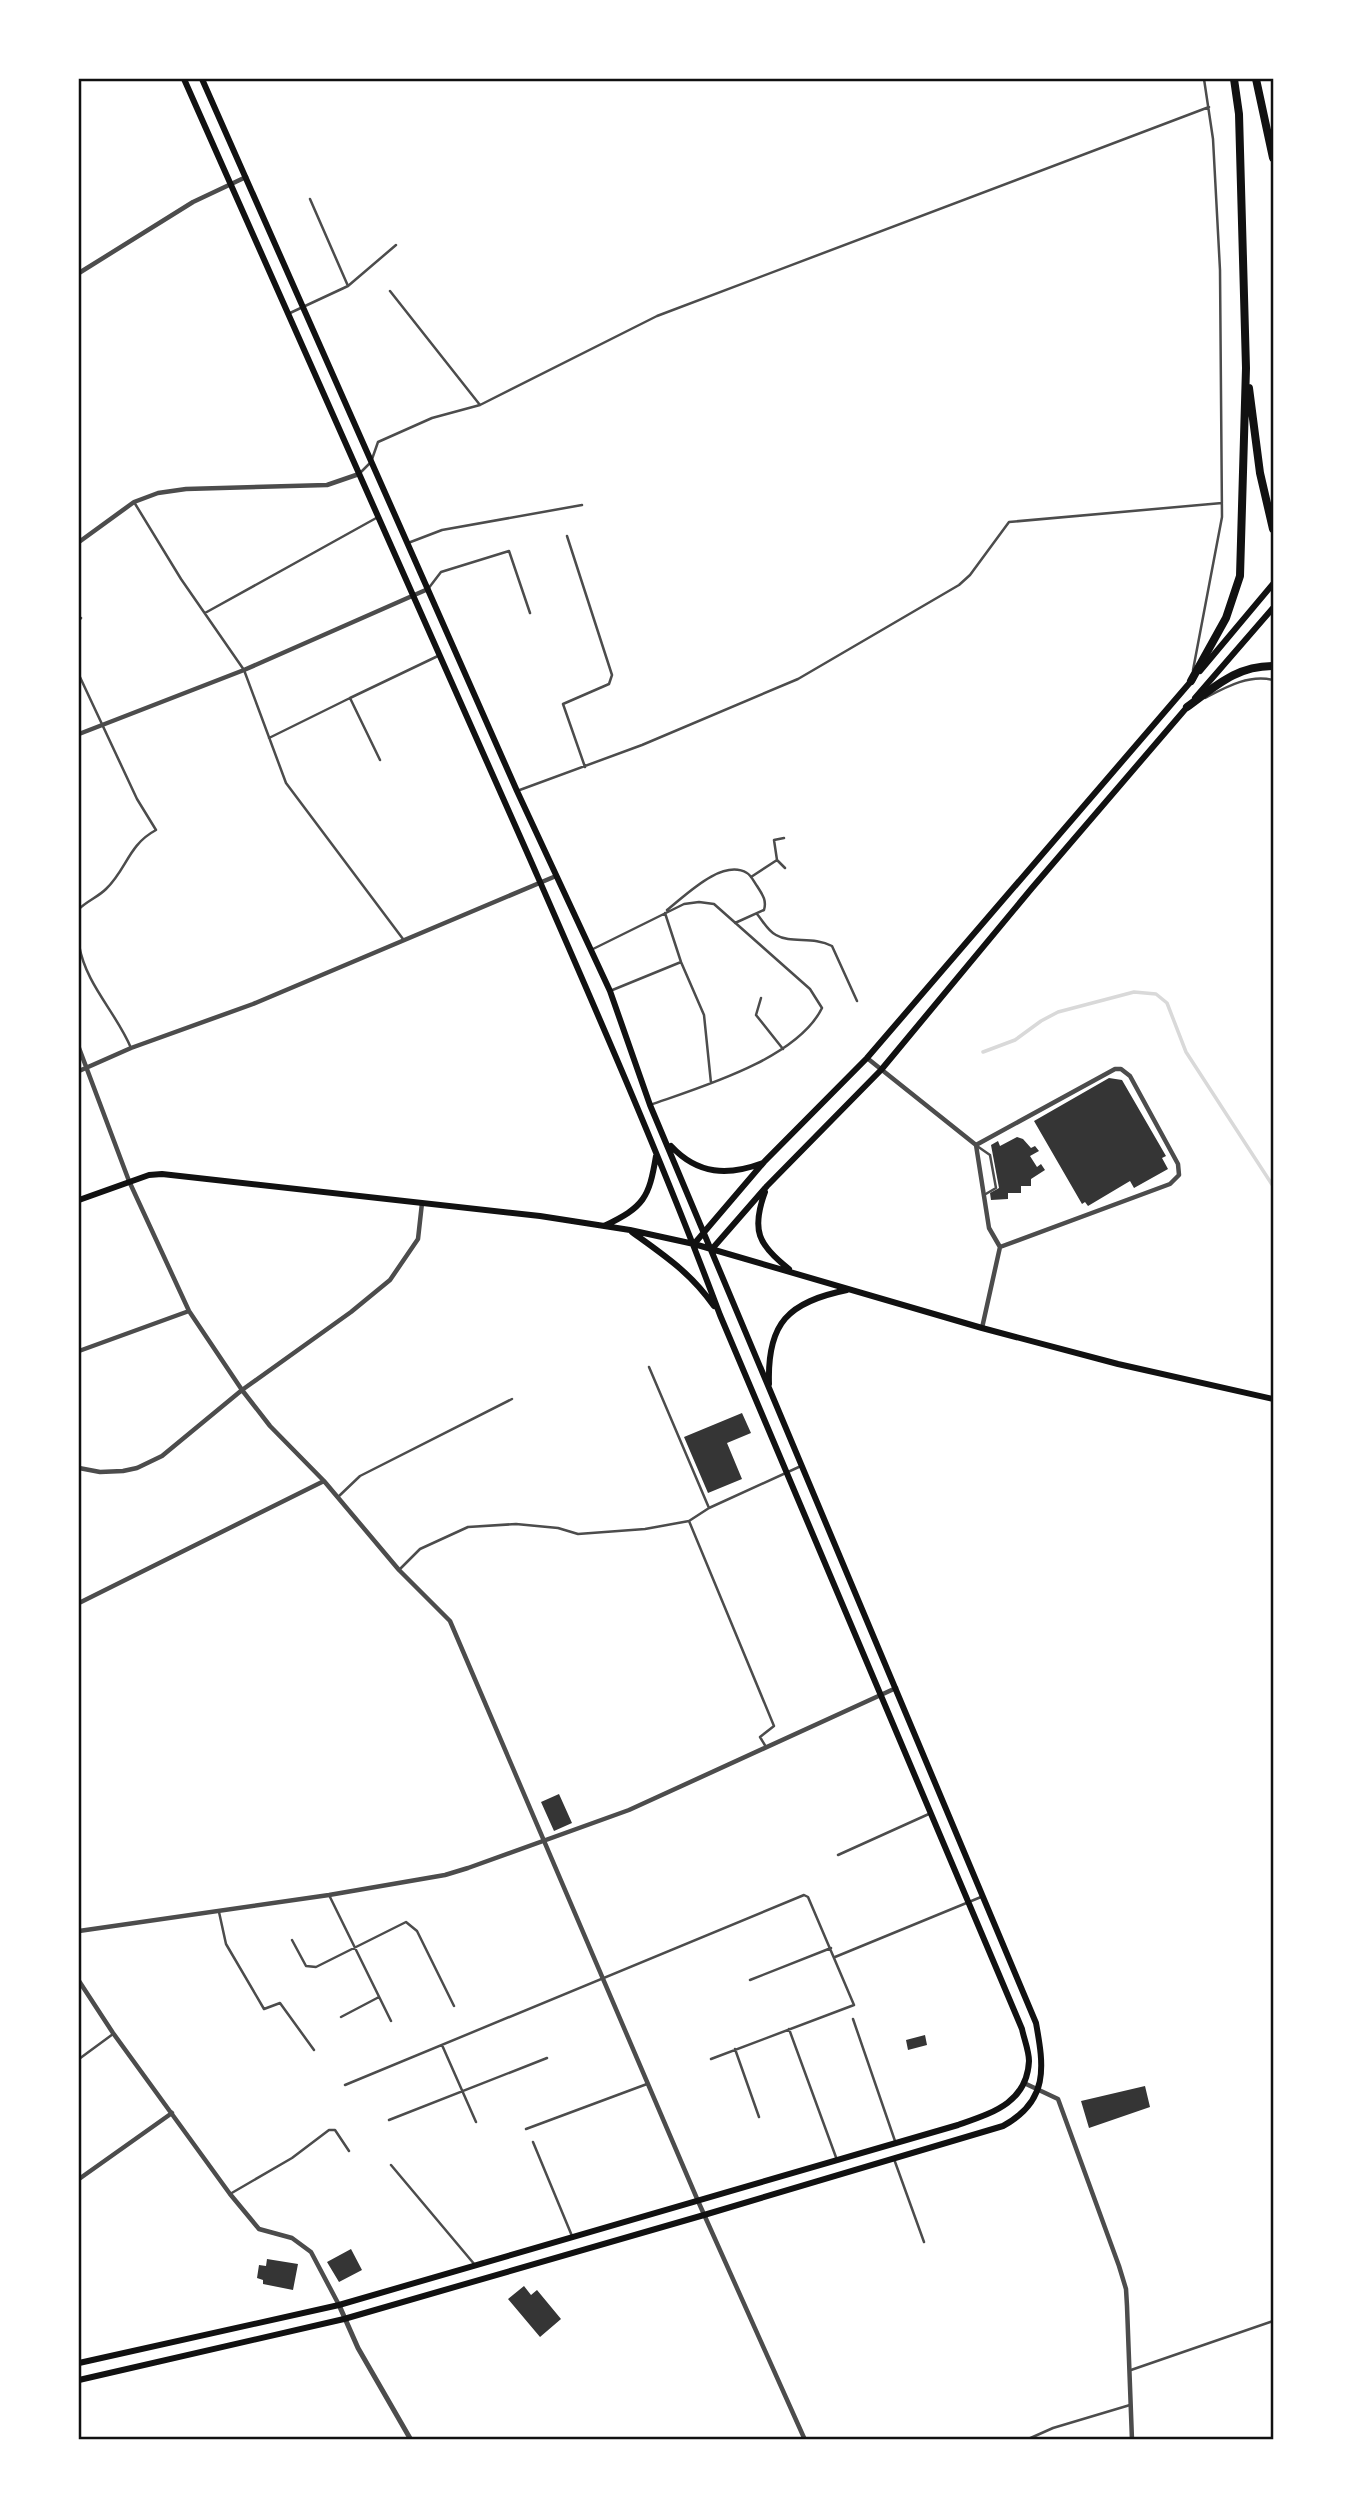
<svg xmlns="http://www.w3.org/2000/svg" width="1352" height="2519" font-family="'Sofia Sans Condensed',sans-serif">
  <style>
    .lines { fill: none; stroke-linecap: round; stroke-linejoin: round }
    .stream { stroke: #d9d9d9; stroke-width: 3.5 }
    .building { fill: #353535 }
    .service { stroke: #4c4c4c; stroke-width: 2.5 }
    .minor { stroke: #4c4c4c; stroke-width: 4.5 }
    .tertiary { stroke: #4c4c4c; stroke-width: 5 }
    .secondary { stroke: #111; stroke-width: 6 }
    .motorway { stroke: #111; stroke-width: 8 }
    .neatline { fill: none; stroke: #111; stroke-width: 2.5 }
  </style>
  <rect width="100%" height="100%" fill="#fff"/>
  <g class="lines">
    <path class="stream" d="M983 1052 1015 1040 1041 1021 1058 1012 1134 992 1156 994 1167 1003 1186 1052 1273 1186"/>
  </g>
  <path class="building" d="M1109 1078 1122 1080 1166 1156 1162 1158 1168 1169 1134 1188 1130 1181 1088 1206 1085 1202 1082 1204 1034 1121Z
    M1017 1137 1023 1139 1031 1148 1035 1146 1039 1151 1030 1156 1037 1167 1041 1164 1045 1170 1031 1179V1186H1021V1193H1008V1199L991 1200 990 1193 999 1188 991 1145 998 1141 1000 1146Z
    M742 1413 751 1433 727 1443 742 1479 708 1493 684 1437Z
    M559 1794 572 1823 554 1831 541 1802Z
    M925 2035 927 2045 908 2050 906 2040Z
    M1145 2086 1150 2107 1089 2128 1081 2101Z
    M351 2249 362 2270 339 2282 327 2262Z
    M267 2259 298 2264 293 2290 263 2284V2280L257 2278 259 2265 266 2266Z
    M524 2286 531 2295 537 2290 561 2319 540 2337 508 2299Z"/>
  <g class="lines">
    <path class="service" d="M310 199 348 286
      M390 291 480 405
      M290 313 348 286 396 245
      M361 472 371 462 378 442 432 418 480 405 657 316 1209 107
      M134 502 181 579 244 670 286 783 403 939
      M567 536 612 675 609 684 563 704 585 767
      M408 543 442 530 582 505
      M428 589 441 572 509 551 530 613
      M205 613 378 517
      M79 620 81 618
      M1193 670 1222 517 1220 270 1213 139 1204 79
      M79 675 137 799 156 830C128 845 127 869 106 889 98 897 87 901 79 909
      M1205 698C1226 687 1249 674 1273 680
      M269 738 350 698
      M380 760 350 698 440 655
      M517 791 642 745 798 679 959 585 970 575 1009 522 1222 503
      M777 860 785 868
      M751 877 777 860 774 840 784 838
      M667 910C685 896 722 858 747 873 751 875 754 882 757 886 762 894 767 900 764 910L735 923
      M665 913 681 962 704 1015 711 1083
      M757 914C763 921 768 931 776 935 791 944 813 936 832 946L857 1001
      M79 945C86 985 116 1012 131 1048
      M591 950 684 904 699 902 714 904 810 989 822 1008C797 1059 701 1087 650 1105
      M610 991 681 962
      M761 998 756 1015 783 1049
      M977 1146 990 1155 996 1188 984 1195
      M649 1367 709 1508
      M338 1497 360 1476 512 1399
      M689 1521 774 1726 760 1737 766 1747
      M399 1570 420 1549 468 1527 516 1524 558 1528 578 1534 645 1529 689 1521 709 1508 801 1466
      M838 1855 931 1813
      M329 1895 391 2021
      M219 1912 226 1944 264 2009 280 2003 314 2050
      M292 1940 306 1966 316 1967 406 1922 417 1931 454 2006
      M835 1957 981 1897
      M750 1980 831 1948
      M341 2017 379 1997
      M853 2019 895 2141
      M789 2029 837 2160
      M442 2045 476 2122
      M735 2049 759 2117
      M79 2059 113 2034
      M345 2085 804 1895 808 1897 854 2005 711 2059
      M389 2120 547 2058
      M526 2129 647 2084
      M533 2142 572 2236
      M894 2159 924 2242
      M391 2165 475 2265
      M230 2194 292 2158 329 2130H335L349 2151
      M1131 2370 1273 2321
      M1026 2440 1053 2428 1130 2405"/>
    <path class="minor" d="M79 273 193 202 246 177
      M79 542 134 502 158 493 186 489 327 485 359 474
      M79 734 244 670 428 589
      M79 1048 129 1181 189 1311 242 1390 270 1426 324 1481 399 1570 450 1621 698 2201 805 2440
      M867 1058 976 1145 989 1228 1000 1247 982 1328
      M79 1071 131 1048 253 1004 556 876
      M976 1145 1115 1069H1121L1130 1076 1178 1164 1179 1175 1170 1184 1000 1247
      M79 1351 189 1311
      M79 1468 100 1472 123 1471 137 1468 162 1456 242 1390 351 1312 390 1280 418 1239 422 1203
      M79 1603 324 1481
      M79 1931 329 1895 445 1875 468 1868 629 1810 896 1688
      M79 1981 113 2033 230 2194 259 2229 292 2238 311 2252 339 2305
      M1024 2083 1058 2099 1119 2266 1126 2289 1127 2306 1132 2440
      M79 2179 172 2113"/>
    <path class="tertiary" d="M339 2305 358 2348 411 2440"/>
    <path class="secondary" d="M1200 671 1273 584
      M1195 698 1273 608
      M671 1146C698 1175 728 1176 763 1163
      M765 1192C751 1230 758 1245 789 1269
      M79 1200 149 1175 162 1174 540 1216 630 1230 694 1244 982 1328 1118 1364 1273 1399
      M604 1226C644 1207 649 1198 656 1156
      M632 1232C665 1256 690 1272 714 1306
      M694 1244 764 1162 867 1058 1193 679
      M712 1249 767 1186 881 1070 1032 888 1188 706
      M769 1384C767 1323 788 1302 847 1290
      M79 2363 339 2305 958 2125C992 2113 1027 2103 1029 2061 1029 2051 1024 2039 1022 2029L720 1315C662 1160 596 1010 530 859 416 598 298 339 184 79
      M79 2380 344 2319 704 2215 1003 2126C1049 2101 1044 2067 1036 2023L650 1105 610 991 517 791 202 79"/>
    <path class="motorway" d="M1256 79 1273 158
      M1249 388 1260 473 1273 529
      M1191 681 1226 618 1240 576 1246 368 1239 114 1234 79
      M1187 707C1216 686 1236 666 1273 666"/>
  </g>
  <rect width="1352" height="2519" fill="none" stroke="#ffffff" stroke-width="161"/>
  <rect x="80" y="80" width="1192" height="2358" class="neatline"/>
</svg>
